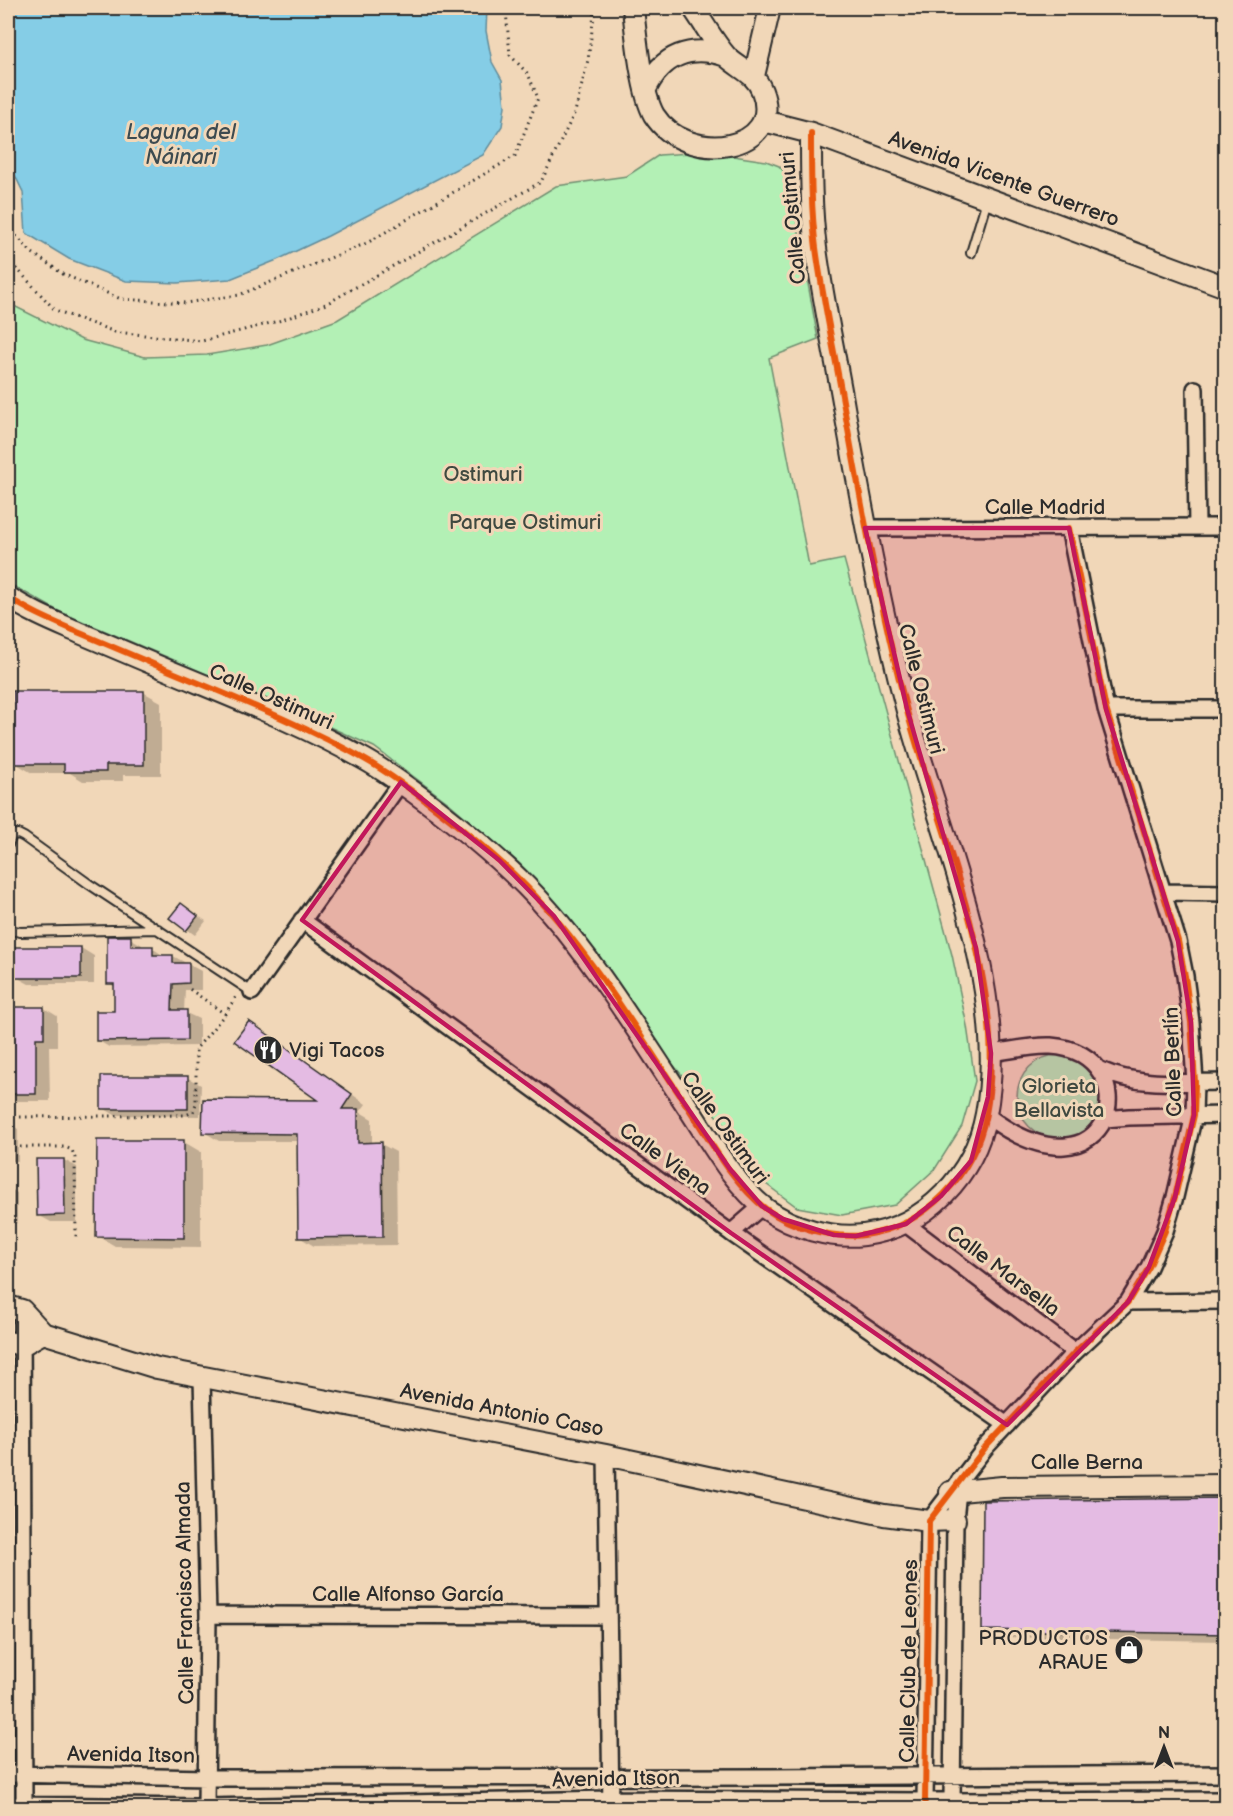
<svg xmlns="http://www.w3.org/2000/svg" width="1233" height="1816" font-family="'Balsamiq Sans',sans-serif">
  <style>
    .green { fill: #b3f0b5; stroke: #6f8e70; stroke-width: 1.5 }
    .water { fill: #85cde6; stroke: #618c9b; stroke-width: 1.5 }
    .shadow { fill: #0003 }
    .building { fill: #e4bbe3; stroke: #2b2b2b; stroke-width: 1.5 }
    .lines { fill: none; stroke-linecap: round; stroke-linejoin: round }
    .service-casing { stroke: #2b2b2b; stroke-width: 12 }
    .minor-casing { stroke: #2b2b2b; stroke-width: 20 }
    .tertiary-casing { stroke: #2b2b2b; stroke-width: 24 }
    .path { stroke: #2b2b2b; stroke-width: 3; stroke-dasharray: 1.5 4.5; stroke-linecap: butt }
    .service { stroke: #f1d7b8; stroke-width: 8 }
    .minor { stroke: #f1d7b8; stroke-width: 15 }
    .tertiary { stroke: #f1d7b8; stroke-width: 20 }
    .cycleway-casing { stroke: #f1d7b8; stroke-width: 10 }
    .cycleway { stroke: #e8590c; stroke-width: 6 }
    .marked { fill: #c2185b; fill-opacity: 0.2; stroke: #c2185b; stroke-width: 4.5; stroke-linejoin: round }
    .labels { text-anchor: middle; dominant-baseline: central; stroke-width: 6; stroke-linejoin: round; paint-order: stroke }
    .street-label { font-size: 21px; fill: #2b2b2b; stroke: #f1d7b8 }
    .park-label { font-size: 21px; fill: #3f4940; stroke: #f1d7b8 }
    .poi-label { font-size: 21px; fill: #2b2b2b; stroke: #f1d7b8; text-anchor: start }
    .water-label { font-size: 22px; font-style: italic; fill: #3d4b50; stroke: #f1d7b8 }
  </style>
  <rect width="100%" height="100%" fill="#f1d7b8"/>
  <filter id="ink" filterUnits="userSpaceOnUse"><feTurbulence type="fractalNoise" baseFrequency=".0167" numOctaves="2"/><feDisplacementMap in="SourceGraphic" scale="12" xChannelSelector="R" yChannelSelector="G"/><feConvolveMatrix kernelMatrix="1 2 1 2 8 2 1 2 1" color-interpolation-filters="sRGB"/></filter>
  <g filter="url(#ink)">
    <path class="green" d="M707 152 766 161 779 166 792 181V195L818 339 769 358 809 566 844 559 952 955 967 1026 975 1081 962 1126 935 1169 895 1205 842 1215 797 1207 766 1184 723 1124 649 1036 579 932 520 864 450 804 374 747 294 711 58 611 8 583V303L82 340 145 357 207 355 267 345 337 320 556 186 627 176 659 155Z
      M1017 1097a42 42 0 1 1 84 0a42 42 0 1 1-84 0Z"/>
    <path class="water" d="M8 8H487L486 31 492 62 502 80 505 106 502 126 483 155 328 236 277 260 230 279 177 283 126 281 69 259 26 233 23 192 8 161Z"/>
    <path class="shadow" d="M143 692 161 702V775H123V781H83L70 773H32L15 763Z
      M8 830 12 832 11 864H8Z
      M181 905 206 921 195 935 171 918Z
      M130 938 142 945V948H152L164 956H173L201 971V990H185L184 1012 199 1019V1046L109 1047 97 1040 115 1012V987L109 983Z
      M81 948 94 956V984H29L16 977Z
      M8 1008H44L57 1016V1046H49L50 1101H8Z
      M249 1023 366 1104 360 1112 372 1119V1144H381L396 1152 397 1245 314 1246 299 1237 298 1141H219L204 1132 322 1101Z
      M188 1078 201 1085 200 1116 115 1115 103 1108Z
      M8 1123 18 1129V1161H8Z
      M184 1142 201 1152V1247L115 1246 98 1236Z
      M38 1160H64L77 1167V1222H51L38 1215Z
      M8 1187 17 1193V1223H8Z
      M1226 1500V1646L1225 1641 996 1637 983 1629Z"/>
    <path class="building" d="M13 691H144V765H106V772H64V764H13Z
      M181 903 198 916 186 931 169 918Z
      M107 936H131V946H153V955H173V963H189V983L173 984 172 1010H187V1040L96 1041V1011H114V984H107Z
      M14 947H81V978H15Z
      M8 1007H44V1038H36V1094H8Z
      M249 1021 352 1094 342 1109H358V1143L382 1142 383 1237 298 1238 297 1134 202 1133 203 1099 317 1100 234 1041Z
      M101 1076H188V1109H101Z
      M97 1140H184V1238L96 1237Z
      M36 1159H64L65 1215 37 1216Z
      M1226 1498V1634L982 1630 983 1501Z"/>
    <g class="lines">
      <g class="service-casing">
        <path id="service" d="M971 253 987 200
          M8 845 12 835 18 834 24 837 89 884 252 992
          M8 921 11 930 20 932 158 929"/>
      </g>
      <g class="minor-casing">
        <path id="minor" d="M1195 389 1197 527
          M865 528 1226 527
          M1106 709H1226
          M1163 892 1226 893
          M302 920 731 1233 1007 1425
          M252 992 401 782
          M1100 1070C1139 1087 1183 1082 1226 1082
          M986 1115C1114 1212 1151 1053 1051 1046 1031 1045 1010 1051 991 1053
          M1105 1119 1129 1117 1226 1115
          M906 1224 1075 1352
          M731 1233 762 1206
          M1128 1302 1226 1301
          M22 1310 24 1808
          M202 1378 208 1615 206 1808
          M606 1455 611 1808
          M208 1615 608 1616
          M8 1774 207 1778 769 1777 1226 1774
          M925 1801 929 1521 985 1448 1075 1352 1128 1302 1149 1267 1165 1231 1175 1197 1194 1115 1195 1082 1191 1022 1185 976 1178 941 1106 709 1069 528
          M952 1801 955 1520 959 1481
          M8 1805 206 1807 611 1799 925 1801 1226 1800"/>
      </g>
      <g class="tertiary-casing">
        <path id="tertiary" d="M633 8C636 35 641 92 654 115 687 167 785 151 762 91 755 73 740 69 727 57 715 44 703 22 693 8
          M754 76 770 8
          M646 89C662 55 691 44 726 56
          M764 121 811 133 1226 287
          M8 597C30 612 55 622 80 633 108 645 136 657 165 669 232 697 300 723 364 759 391 774 415 793 439 811 470 835 499 859 526 886 590 951 638 1033 689 1109 710 1141 735 1186 766 1209 792 1228 832 1239 864 1235 926 1227 975 1174 986 1114 1010 990 939 831 907 711 881 611 862 508 844 407 835 354 823 301 816 248 811 210 811 172 811 133
          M8 1306 22 1310 43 1333 157 1368 606 1455 884 1515 929 1521 955 1520
          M8 1342 22 1345 43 1333
          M950 1492 1002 1487 1226 1485"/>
      </g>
      <path class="path" d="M8 227 31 252 63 274 121 299 185 303 239 295 367 243 515 156 538 98 528 74 510 55 506 11 508 8
        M8 259 55 310 115 332 202 341 282 320 326 304 541 182 575 112 588 60 595 8
        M225 1014 237 995
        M20 1117 186 1115 193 1112 196 1104V1049L225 1014 188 988
        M20 1147H65L72 1150 75 1158 76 1237"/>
      <use href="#service" class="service"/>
      <use href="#minor" class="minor"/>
      <use href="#tertiary" class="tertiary"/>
      <g class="cycleway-casing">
        <path id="cycleway" d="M8 597C30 612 55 622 80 633 108 645 136 657 165 669 232 697 300 723 364 759 391 774 415 793 439 811 470 835 499 859 526 886 590 951 638 1033 689 1109 710 1141 735 1186 766 1209 792 1228 832 1239 864 1235 926 1227 975 1174 986 1114 1010 990 939 831 907 711 881 611 862 508 844 407 835 354 823 301 816 248 811 210 811 172 811 133
          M925 1801 929 1521 985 1448 1075 1352 1128 1302 1149 1267 1165 1231 1175 1197 1194 1115 1195 1082 1191 1022 1185 976 1178 941 1106 709 1069 528"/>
      </g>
      <use href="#cycleway" class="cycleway"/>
    </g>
  </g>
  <path class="marked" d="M865 528H1069L1106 709 1178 941 1191 1022 1194 1115 1175 1197 1149 1267 1128 1302 1007 1425 731 1233 302 920 401 782 499 860 554 916 730 1169 762 1206 783 1219 834 1235 856 1236 906 1224 941 1196 971 1161 988 1097 991 1053 976 948 907 709Z"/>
  <defs>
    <g id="restaurant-disc" transform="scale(1.5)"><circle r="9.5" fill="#2b2b2b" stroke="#f1d7b8"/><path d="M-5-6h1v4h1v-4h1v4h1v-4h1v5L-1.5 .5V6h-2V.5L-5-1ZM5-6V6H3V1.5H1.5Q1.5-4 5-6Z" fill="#fff"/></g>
    <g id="shop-disc" transform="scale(1.5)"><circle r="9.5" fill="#2b2b2b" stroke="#f1d7b8"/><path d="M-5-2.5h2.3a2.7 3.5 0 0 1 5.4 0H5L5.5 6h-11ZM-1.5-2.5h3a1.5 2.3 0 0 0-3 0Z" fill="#fff"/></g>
  </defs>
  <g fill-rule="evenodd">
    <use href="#restaurant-disc" x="268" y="1050"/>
    <use href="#shop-disc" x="1129" y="1650"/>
  </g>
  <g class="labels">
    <g class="street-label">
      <text transform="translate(1004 179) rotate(20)">Avenida Vicente Guerrero</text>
      <text transform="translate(793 218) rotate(-95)">Calle Ostimuri</text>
      <text x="1045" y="507">Calle Madrid</text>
      <text transform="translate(921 689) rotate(76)">Calle Ostimuri</text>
      <text transform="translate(271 697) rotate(24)">Calle Ostimuri</text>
      <text transform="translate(1173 1062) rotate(-92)">Calle Berlín</text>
      <text transform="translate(725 1128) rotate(54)">Calle Ostimuri</text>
      <text transform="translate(665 1159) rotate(36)">Calle Viena</text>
      <text transform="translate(1003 1271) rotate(37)">Calle Marsella</text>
      <text transform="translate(502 1410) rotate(11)">Avenida Antonio Caso</text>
      <text x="1087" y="1462">Calle Berna</text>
      <text transform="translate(185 1593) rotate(-91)">Calle Francisco Almada</text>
      <text x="408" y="1594">Calle Alfonso García</text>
      <text transform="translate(909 1661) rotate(-89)">Calle Club de Leones</text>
      <text transform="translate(131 1755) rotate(1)">Avenida Itson</text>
      <text transform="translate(616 1779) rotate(-1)">Avenida Itson</text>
    </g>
    <g class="park-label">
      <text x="483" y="474">Ostimuri</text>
      <text x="525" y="522">Parque Ostimuri</text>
      <text x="1059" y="1086">Glorieta<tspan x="1059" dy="24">Bellavista</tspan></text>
    </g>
    <g class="poi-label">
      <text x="289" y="1050">Vigi Tacos</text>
      <text x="1108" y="1638" text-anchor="end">PRODUCTOS<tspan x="1108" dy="24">ARAUE</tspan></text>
    </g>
    <g class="water-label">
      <text x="181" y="132">Laguna del<tspan x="181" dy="25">Náinari</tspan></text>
    </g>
  </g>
  <rect width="1233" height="1816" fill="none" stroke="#f1d7b8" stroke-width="30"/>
  <rect x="15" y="15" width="1203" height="1786" fill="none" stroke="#2b2b2b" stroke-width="2" filter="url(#ink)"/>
  <g transform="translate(1164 1747)" stroke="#f1d7b8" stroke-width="4.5" paint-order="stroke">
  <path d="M0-4.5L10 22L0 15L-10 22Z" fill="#2b2b2b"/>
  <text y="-9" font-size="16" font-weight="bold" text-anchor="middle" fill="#2b2b2b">N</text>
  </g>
</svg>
